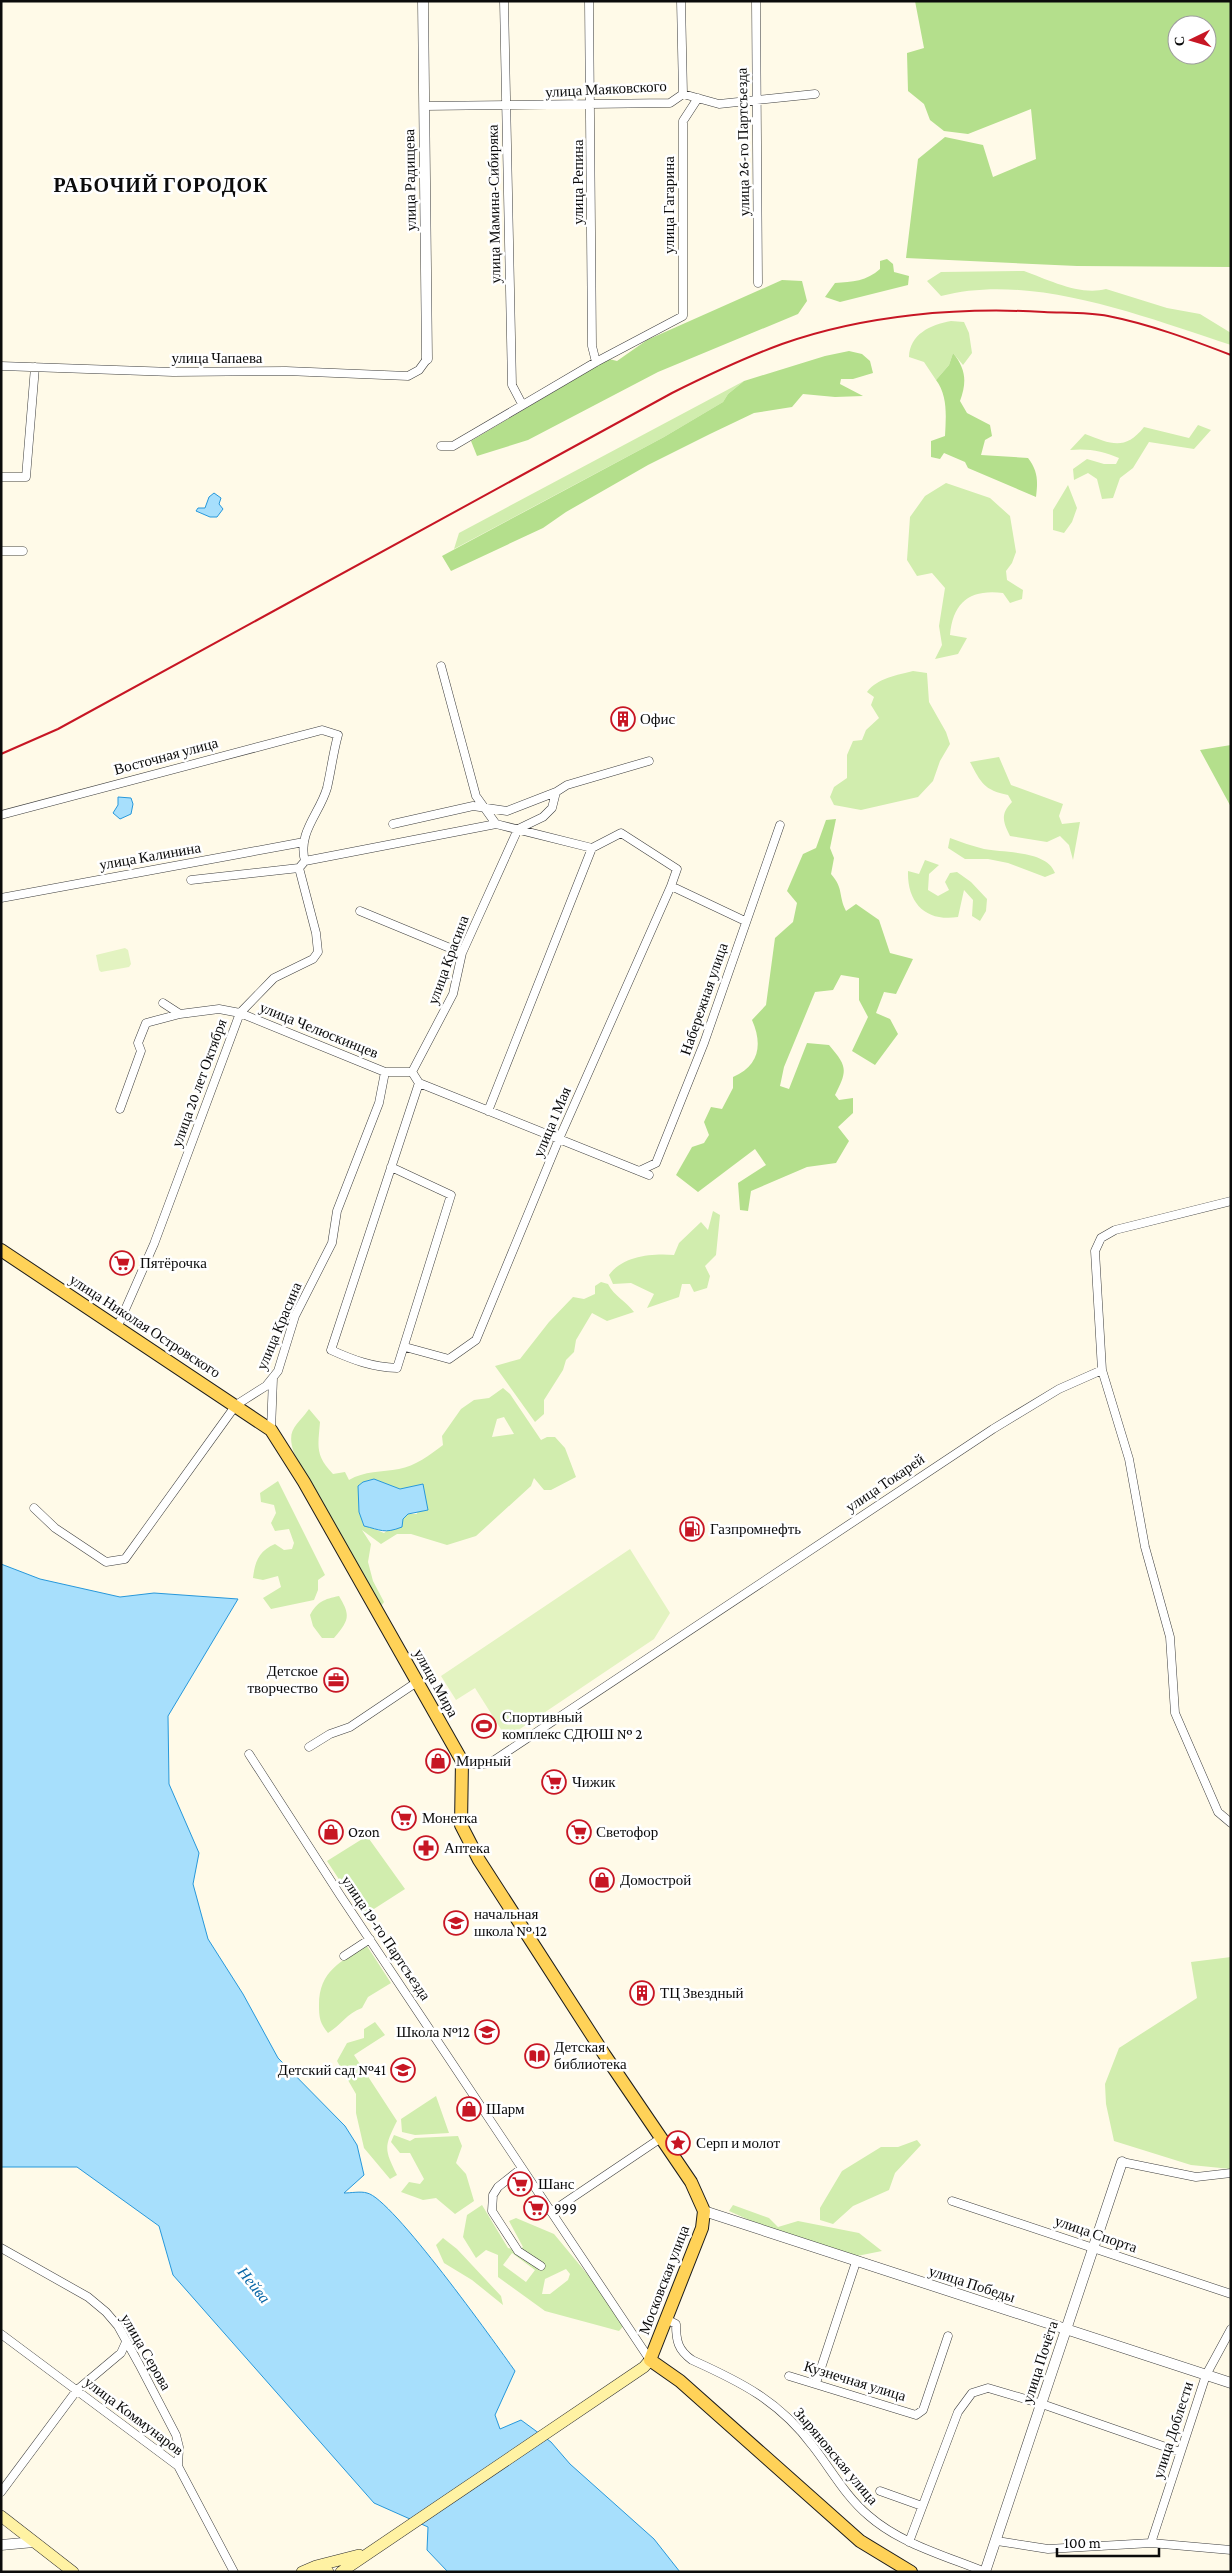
<svg xmlns="http://www.w3.org/2000/svg" width="1232" height="2573" font-family="'Crimson Pro',serif">
  <style>
    .green { fill: #d1edae; fill-rule: evenodd }
    .forest { fill: #b4df8c; fill-rule: evenodd }
    .pitch { fill: #e3f3c1 }
    .water { fill: #a7dffc; stroke: #2798db }
    .lines { fill: none; stroke-linecap: round; stroke-linejoin: round }
    .minor-casing { stroke: #3e3e3e; stroke-width: 9 }
    .tertiary-casing { stroke: #3e3e3e; stroke-width: 11 }
    .secondary-casing { stroke: #2d2d2d; stroke-width: 12 }
    .primary-casing { stroke: #1c1c1c; stroke-width: 14 }
    .minor { stroke: #fff; stroke-width: 8 }
    .tertiary { stroke: #fff; stroke-width: 10 }
    .secondary { stroke: #fff2a3; stroke-width: 11 }
    .primary { stroke: #ffd258; stroke-width: 12 }
    .rail { stroke: #c71624; stroke-width: 2 }
    .labels { text-anchor: middle; dominant-baseline: central; stroke-width: 5; stroke-linejoin: round; paint-order: stroke }
    .street-label { font-size: 15px; fill: #0b0b0b; stroke: #fff }
    .poi-label { font-size: 15px; fill: #0b0b0b; stroke: #fff; text-anchor: start }
    .water-label { font-size: 16px; font-style: italic; fill: #0967a7; stroke: #fff }
    .district-label { font-size: 20px; font-weight: bold; letter-spacing: 1px; fill: #0b0b0b; stroke: #fff }
  </style>
  <rect width="100%" height="100%" fill="#fffae8"/>
  <path class="green" d="M1024 271C1049 280 1080 296 1106 289L1167 308 1200 314 1231 333V345C1144 317 1032 272 941 296L927 281 941 272Z
    M951 321 964 322 969 333 972 353 963 365 953 353 949 365 936 380 924 362 909 357C910 334 930 325 951 321Z
    M744 381 728 394 723 402 664 437 454 549 459 533Z
    M1198 425 1211 430 1194 449 1149 442 1133 468 1120 478 1113 498 1102 499 1097 479 1088 473 1074 480 1073 469 1087 459 1104 464H1116L1119 458C1104 451 1087 448 1070 450L1085 434C1111 444 1125 451 1144 427L1189 438Z
    M946 483 990 498 1010 516 1016 552 1012 563 1006 571 1007 580 1023 590 1022 599 1010 603 1003 593C970 589 953 602 950 635L967 638 958 654 935 659 942 645 939 626 945 588 932 573 917 576 907 560 910 517 925 496Z
    M1068 485 1077 508 1072 522 1064 533 1053 530V510Z
    M913 671 927 673 929 702 946 732 950 744 940 761 933 781 918 797 861 810 834 805 830 797 834 787 847 778V755L853 741 862 740 866 730 879 718 871 705 874 697 867 692C877 678 898 675 913 671Z
    M999 757 1011 785 1063 804 1059 816 1062 824 1080 822 1073 860 1069 845 1060 836 1047 842 1010 836C1003 822 1000 814 1012 802L1008 795C984 790 981 783 970 762Z
    M950 838C961 842 972 846 984 849 1004 853 1047 850 1055 873L1045 877 1008 863 988 859H965L948 848Z
    M925 860 939 865 929 874 928 890 938 896 949 890 945 882 950 873 957 872 971 882 987 899 986 911 980 921 972 916 973 900 964 890 958 917C926 922 907 903 908 871L919 874Z
    M713 1211 720 1215 716 1255 705 1266 710 1276 707 1288 694 1292 690 1284H682L679 1297 647 1308 654 1294 631 1283 613 1284 609 1275C622 1256 653 1253 674 1255L679 1243 701 1222 708 1230Z
    M601 1282 608 1284C614 1296 626 1301 634 1312L607 1321 592 1313 576 1340 574 1352 566 1360 563 1370 544 1400V1414L535 1422 495 1366 520 1359 549 1322 573 1297 584 1299 595 1294V1286Z
    M503 1388 510 1394 541 1440 547 1437H555L565 1448 576 1477 551 1490H544L534 1478 531 1486 476 1536 447 1545 411 1534H397L381 1544 362 1530 371 1544 368 1562 373 1581 384 1602 379 1609 294 1453C286 1429 296 1427 309 1409L320 1422C318 1447 315 1455 333 1474L345 1472 349 1480C364 1471 382 1472 399 1469 415 1466 430 1455 443 1445L442 1436 461 1409 474 1400 489 1398ZM504 1417 514 1434 492 1437 497 1419ZM374 1479 400 1490 423 1484 417 1514H408L384 1533 372 1528 358 1487 363 1482Z
    M278 1481 325 1575 318 1580V1590L314 1600 271 1609 263 1598 281 1587 278 1576 263 1580 253 1578C255 1561 259 1551 275 1544L284 1550 292 1549 294 1543 289 1529 275 1531 271 1523 276 1513 274 1505 261 1502 260 1493Z
    M339 1596C351 1616 349 1620 334 1638H322L313 1626 310 1615C317 1602 324 1599 339 1596Z
    M367 1836 405 1889 363 1916 327 1861Z
    M367 1946 391 1983 368 1997 362 2008C347 2013 341 2025 328 2033 320 2023 319 2018 319 2005 319 1971 341 1961 367 1946Z
    M1231 1957V2169L1191 2165 1114 2141 1106 2104 1105 2084 1119 2048 1197 1998 1191 1962Z
    M375 2022 385 2035 354 2055 397 2121C384 2147 384 2149 397 2175L390 2179 364 2148 356 2113V2094L337 2061 347 2043 364 2038V2029Z
    M436 2096 449 2133 415 2135 402 2132 401 2119Z
    M394 2135 410 2141 415 2138 458 2136 462 2146 456 2163 466 2174 474 2201 455 2214 436 2198 423 2200 401 2192 409 2182 420 2184 424 2179 410 2153H400L391 2142Z
    M917 2140 921 2145 895 2173 889 2190 853 2206 833 2224 820 2220V2208L842 2171 881 2147H898Z
    M482 2205 508 2248 518 2250 523 2247 509 2221 516 2218 554 2234 627 2322 619 2331 545 2311 498 2277V2255L486 2250 476 2258 463 2237 467 2215ZM512 2253 535 2270 526 2282 503 2265ZM566 2269 570 2274 568 2280 550 2294H542L545 2279Z
    M733 2205 769 2218 778 2227 798 2221 859 2233 882 2251 852 2257 771 2230 729 2211Z
    M443 2238 457 2249 501 2296 503 2305 472 2280 444 2263 436 2245Z"/>
  <path class="forest" d="M915 1H1231V267L1077 266 906 258 918 159 945 137 983 145 993 177 1036 159 1031 109 968 134 944 131 930 120 924 104 908 91 907 53 924 48ZM1177 25H1207V55H1177Z
    M887 259 893 264 894 272 909 276 908 285 840 302 825 297 835 283C852 282 867 281 880 269V261Z
    M782 280 802 281 807 301 798 314 658 372 528 440 477 456 471 441 609 359 617 361 647 340Z
    M849 351 862 354 870 361 873 373 853 379H841L840 384 863 396 835 397 803 394 792 407 754 413 710 434 648 465 566 512 543 528 451 571 442 556 664 437 723 402 728 394 744 381 825 356Z
    M953 353C966 369 967 382 960 401L967 413 990 425 992 436 985 440 981 455 1028 458C1038 471 1038 481 1036 497L968 468 965 462 944 453 940 459 931 457V441L945 436C946 416 948 396 936 380L949 365Z
    M1231 745V807L1200 750Z
    M836 819 830 848 834 858 831 874C844 889 838 895 846 911L856 904 879 920 890 953 913 959 896 994 884 992 876 1013 890 1019 898 1034 875 1065 852 1051 868 1017 859 1000V978L841 975 833 990 815 992 784 1067 780 1086 789 1089 807 1043 829 1045C847 1066 848 1070 835 1095L839 1100 853 1098V1113L838 1127 849 1141 836 1163 807 1167 751 1191 748 1211 740 1210 738 1183 766 1165 755 1149 698 1192 676 1175 692 1147 704 1143 709 1135 704 1122 711 1107 722 1109 733 1088V1077C759 1066 763 1045 752 1020L766 1005 775 938 793 922 797 903 787 891 803 854 816 848 826 820Z"/>
  <path class="pitch" d="M125 948 128 950 131 964 129 967 101 972 99 970 96 955Z
    M630 1549 670 1613 654 1639 505 1739 502 1735 504 1734 475 1688 456 1700 441 1676Z"/>
  <path class="water" d="M214 493 221 498 219 504 223 509 217 517H210L196 511 198 508H205L209 497Z
    M118 797 131 798 133 804 131 814 120 819 113 813 118 805Z
    M374 1479 400 1489 423 1484 428 1510 408 1514 403 1519 402 1527C384 1534 381 1530 364 1526L359 1512 358 1486 363 1482Z
    M1 1564 40 1579 120 1597 154 1593 238 1599 168 1716 169 1784 199 1853 193 1884 208 1939 243 1994 278 2058 345 2126 357 2145 364 2175 344 2193C351 2193 361 2191 367 2193 392 2198 495 2343 515 2371L495 2415 500 2429 521 2420 551 2442 570 2464 654 2539 680 2572H448L427 2550 428 2527 374 2503 173 2275 159 2226 77 2167H1Z"/>
  <g class="lines">
    <g class="minor-casing">
      <path id="minor" d="M504 1 512 385 522 404
        M589 1 592 346 596 362
        M681 1 683 94
        M756 1 758 283
        M424 106 670 103 683 94 719 104 815 94
        M1 366 173 372 286 371 408 376 419 370 427 359
        M441 446H453L596 362 683 316V121L698 98
        M1 477H26L35 367
        M1 551H23
        M441 666 476 796 496 824
        M1 815 322 730 338 735C333 753 331 771 327 788 320 813 297 833 305 861L299 868 316 933 318 952 313 959 274 978 240 1013 154 1244 117 1328
        M393 824 473 806 507 811 556 792
        M305 861 496 824 592 848 621 833 677 869 671 886 745 921
        M191 880 299 868
        M1 898 304 842
        M360 911 462 953
        M163 1003 180 1014 219 1009 240 1013 385 1072H412L419 1083 649 1175
        M412 1072 453 994 462 953 518 829 543 817 552 808 556 792 567 785 649 761
        M120 1109 141 1051 138 1043 146 1023 180 1014
        M488 1111 592 848
        M391 1167 451 1195 397 1368C372 1367 353 1360 331 1350L419 1083
        M639 1171 656 1163 704 1043 780 825
        M405 1347 449 1359 476 1340 559 1139 671 886
        M1102 1370 1129 1459 1145 1547 1170 1637 1175 1713 1218 1812 1231 1823
        M271 1430 273 1378
        M34 1508 55 1528 106 1562 125 1559 236 1405 266 1386 278 1371 295 1316 332 1243 337 1211 379 1103 385 1072
        M309 1747 330 1734 350 1727 417 1682
        M249 1754 340 1895 650 2360
        M462 1761 477 1765 490 1763 993 1429 1059 1389 1102 1370 1095 1251 1101 1238 1115 1230 1231 1201
        M344 1956 370 1939
        M1122 2162 1196 2177 1231 2173
        M522 2168 498 2187 493 2195 492 2211 518 2251 541 2266
        M952 2201 1231 2294
        M551 2212 661 2138
        M1 2248 88 2297 106 2312 118 2326 139 2364 176 2435 179 2447 178 2466
        M666 2319 676 2324C676 2341 678 2350 692 2360 741 2382 779 2401 812 2445 831 2469 845 2496 869 2516 901 2544 946 2556 985 2572
        M1 2334 178 2466 234 2572
        M789 2376 916 2415 923 2410 948 2336
        M816 2383 856 2262
        M880 2491 922 2506
        M1 2492 77 2390 121 2353 126 2342
        M997 2541 1048 2549 1151 2543 1231 2550
        M909 2542 958 2412 972 2393 988 2388 1042 2404 1180 2452
        M1151 2543 1206 2375 1231 2329"/>
    </g>
    <g class="tertiary-casing">
      <path id="tertiary" d="M423 1 427 359
        M704 2211 1231 2383
        M1 2545 34 2542
        M985 2572 1122 2162"/>
    </g>
    <g class="secondary-casing">
      <path id="secondary" d="M1 2516 73 2572
        M316 2566 359 2555
        M302 2572 316 2566 328 2572
        M341 2572 644 2367 650 2360"/>
    </g>
    <g class="primary-casing">
      <path id="primary" d="M1 1250 271 1430 304 1482 462 1761 461 1825 479 1860 604 2054 691 2182 704 2211 702 2228 650 2360 680 2381 860 2541 911 2572"/>
    </g>
    <use href="#minor" class="minor"/>
    <use href="#tertiary" class="tertiary"/>
    <use href="#secondary" class="secondary"/>
    <use href="#primary" class="primary"/>
    <path class="rail" d="M1 754 58 729 672 393C708 375 744 358 782 344 864 315 958 307 1044 312 1065 313 1088 312 1108 316 1149 324 1192 340 1231 355"/>
  </g>
  <defs>
    <g id="building-ring" transform="scale(1.25)"><circle r="9.5" fill="#fff" stroke="#c71624" stroke-width="1.5"/><path d="M-4-6H4V6H1V3H-1V6H-4ZM-2.5-4.3h1.7v1.8h-1.7ZM.8-4.3h1.7v1.8H.8ZM-2.5-1h1.7V.8h-1.7ZM.8-1h1.7V.8H.8Z" fill="#c71624"/></g>
    <g id="supermarket-ring" transform="scale(1.25)"><circle r="9.5" fill="#fff" stroke="#c71624" stroke-width="1.5"/><path d="M-6-5.5h2.5l.6 2H6L4.5 2H-2.5L-4.4-4H-6ZM-1.5 3.2a1.3 1.3 0 1 0 .1 0ZM3 3.2a1.3 1.3 0 1 0 .1 0Z" fill="#c71624"/></g>
    <g id="fuel-ring" transform="scale(1.25)"><circle r="9.5" fill="#fff" stroke="#c71624" stroke-width="1.5"/><path d="M-5.5-6h7V0h2V4h1.3V-2.5L3-4.5l.8-.8L6-3V5H2.5V1h-1V6h-7ZM-4.2-4.7v3.2H.2V-4.7Z" fill="#c71624"/></g>
    <g id="office-ring" transform="scale(1.25)"><circle r="9.5" fill="#fff" stroke="#c71624" stroke-width="1.5"/><path d="M-6-3h4V-5.5h4V-3h4V5H-6ZM-1-4.5V-3h2v-1.5ZM-6 0V1H6V0Z" fill="#c71624"/></g>
    <g id="stadium-ring" transform="scale(1.25)"><circle r="9.5" fill="#fff" stroke="#c71624" stroke-width="1.5"/><path d="M0-5a6.5 5 0 1 0 0 10a6.5 5 0 1 0 0-10ZM-3.5-1.8h7v3.6h-7Z" fill="#c71624"/></g>
    <g id="shop-ring" transform="scale(1.25)"><circle r="9.5" fill="#fff" stroke="#c71624" stroke-width="1.5"/><path d="M-5-2.5h2.3a2.7 3.5 0 0 1 5.4 0H5L5.5 6h-11ZM-1.5-2.5h3a1.5 2.3 0 0 0-3 0Z" fill="#c71624"/></g>
    <g id="pharmacy-ring" transform="scale(1.25)"><circle r="9.5" fill="#fff" stroke="#c71624" stroke-width="1.5"/><path d="M-2-6h4v4h4v4h-4v4h-4v-4h-4v-4h4Z" fill="#c71624"/></g>
    <g id="school-ring" transform="scale(1.25)"><circle r="9.5" fill="#fff" stroke="#c71624" stroke-width="1.5"/><path d="M0-5L7-2L0 1L-7-2ZM-4 1L0 2.5L4 1V4Q0 6-4 4Z" fill="#c71624"/></g>
    <g id="library-ring" transform="scale(1.25)"><circle r="9.5" fill="#fff" stroke="#c71624" stroke-width="1.5"/><path d="M-6-4Q-3-5.5-.7-3.5V5Q-3 3-6 4ZM6-4Q3-5.5 .7-3.5V5Q3 3 6 4Z" fill="#c71624"/></g>
    <g id="sight-ring" transform="scale(1.25)"><circle r="9.5" fill="#fff" stroke="#c71624" stroke-width="1.5"/><path d="M0-6L1.8-2.2L6-1.7L2.9 1.2L3.7 5.4L0 3.3L-3.7 5.4L-2.9 1.2L-6-1.7L-1.8-2.2Z" fill="#c71624"/></g>
  </defs>
  <g fill-rule="evenodd">
    <use href="#building-ring" x="623" y="719"/>
    <use href="#supermarket-ring" x="122" y="1263"/>
    <use href="#fuel-ring" x="692" y="1529"/>
    <use href="#office-ring" x="336" y="1680"/>
    <use href="#stadium-ring" x="484" y="1726"/>
    <use href="#shop-ring" x="438" y="1761"/>
    <use href="#supermarket-ring" x="554" y="1782"/>
    <use href="#supermarket-ring" x="404" y="1818"/>
    <use href="#shop-ring" x="331" y="1832"/>
    <use href="#supermarket-ring" x="579" y="1832"/>
    <use href="#pharmacy-ring" x="426" y="1848"/>
    <use href="#shop-ring" x="602" y="1880"/>
    <use href="#school-ring" x="456" y="1923"/>
    <use href="#building-ring" x="642" y="1993"/>
    <use href="#school-ring" x="487" y="2032"/>
    <use href="#library-ring" x="537" y="2056"/>
    <use href="#school-ring" x="403" y="2070"/>
    <use href="#shop-ring" x="469" y="2109"/>
    <use href="#sight-ring" x="678" y="2143"/>
    <use href="#supermarket-ring" x="520" y="2184"/>
    <use href="#supermarket-ring" x="536" y="2208"/>
  </g>
  <g class="labels">
    <g class="street-label">
      <text transform="translate(606 89) rotate(-3)">улица Маяковского</text>
      <text transform="translate(743 142) rotate(-91)">улица 26-го Партсъезда</text>
      <text transform="translate(410 180) rotate(-91)">улица Радищева</text>
      <text transform="translate(578 182) rotate(-90)">улица Репина</text>
      <text transform="translate(494 204) rotate(-91)">улица Мамина-Сибиряка</text>
      <text transform="translate(669 205) rotate(-90)">улица Гагарина</text>
      <text x="217" y="358">улица Чапаева</text>
      <text transform="translate(166 756) rotate(-15)">Восточная улица</text>
      <text transform="translate(150 856) rotate(-10)">улица Калинина</text>
      <text transform="translate(448 960) rotate(-70)">улица Красина</text>
      <text transform="translate(704 999) rotate(-71)">Набережная улица</text>
      <text transform="translate(319 1030) rotate(22)">улица Челюскинцев</text>
      <text transform="translate(199 1083) rotate(-70)">улица 20 лет Октября</text>
      <text transform="translate(552 1122) rotate(-67)">улица 1 Мая</text>
      <text transform="translate(145 1326) rotate(33)">улица Николая Островского</text>
      <text transform="translate(279 1326) rotate(-67)">улица Красина</text>
      <text transform="translate(885 1483) rotate(-34)">улица Токарей</text>
      <text transform="translate(436 1683) rotate(61)">улица Мира</text>
      <text transform="translate(386 1938) rotate(56)">улица 19-го Партсъезда</text>
      <text transform="translate(1096 2234) rotate(19)">улица Спорта</text>
      <text transform="translate(664 2280) rotate(-69)">Московская улица</text>
      <text transform="translate(972 2284) rotate(18)">улица Победы</text>
      <text transform="translate(146 2352) rotate(60)">улица Серова</text>
      <text transform="translate(1040 2362) rotate(-72)">улица Почёта</text>
      <text transform="translate(855 2381) rotate(17)">Кузнечная улица</text>
      <text transform="translate(134 2416) rotate(37)">улица Коммунаров</text>
      <text transform="translate(1173 2430) rotate(-72)">улица Доблести</text>
      <text transform="translate(836 2456) rotate(50)">Зыряновская улица</text>
    </g>
    <g class="poi-label">
      <text x="640" y="719">Офис</text>
      <text x="140" y="1263">Пятёрочка</text>
      <text x="710" y="1529">Газпромнефть</text>
      <text x="318" y="1671" text-anchor="end">Детское<tspan x="318" dy="17">творчество</tspan></text>
      <text x="502" y="1717">Спортивный<tspan x="502" dy="17">комплекс СДЮШ № 2</tspan></text>
      <text x="456" y="1761">Мирный</text>
      <text x="572" y="1782">Чижик</text>
      <text x="422" y="1818">Монетка</text>
      <text x="348" y="1832">Ozon</text>
      <text x="596" y="1832">Светофор</text>
      <text x="444" y="1848">Аптека</text>
      <text x="620" y="1880">Домострой</text>
      <text x="474" y="1914">начальная<tspan x="474" dy="17">школа № 12</tspan></text>
      <text x="660" y="1993">ТЦ Звездный</text>
      <text x="470" y="2032" text-anchor="end">Школа №12</text>
      <text x="554" y="2047">Детская<tspan x="554" dy="17">библиотека</tspan></text>
      <text x="386" y="2070" text-anchor="end">Детский сад №41</text>
      <text x="486" y="2109">Шарм</text>
      <text x="696" y="2143">Серп и молот</text>
      <text x="538" y="2184">Шанс</text>
      <text x="554" y="2208">999</text>
    </g>
    <g class="water-label">
      <text transform="translate(254 2285) rotate(51)">Нейва</text>
    </g>
    <g class="district-label">
      <text x="161" y="185">РАБОЧИЙ ГОРОДОК</text>
    </g>
  </g>
  <rect width="1232" height="2573" fill="none" stroke="#0b0b0b" stroke-width="5"/>
  <g transform="translate(1192 40) rotate(265)"><circle r="24" fill="#ffffff" stroke="#9d9d9d"/>
  <path d="M0-4L9 19L0 12L-9 19Z" fill="#c71624"/>
  <text y="-8" font-size="14" font-weight="bold" text-anchor="middle" fill="#0b0b0b">С</text>
  </g>
  <path d="M1057 2548v8h102v-8" fill="none" stroke="#0b0b0b" stroke-width="2.5"/>
  <text x="1064" y="2548" font-size="15" fill="#0b0b0b" stroke="#ffffff" stroke-width="4" paint-order="stroke">100 m</text>
</svg>
